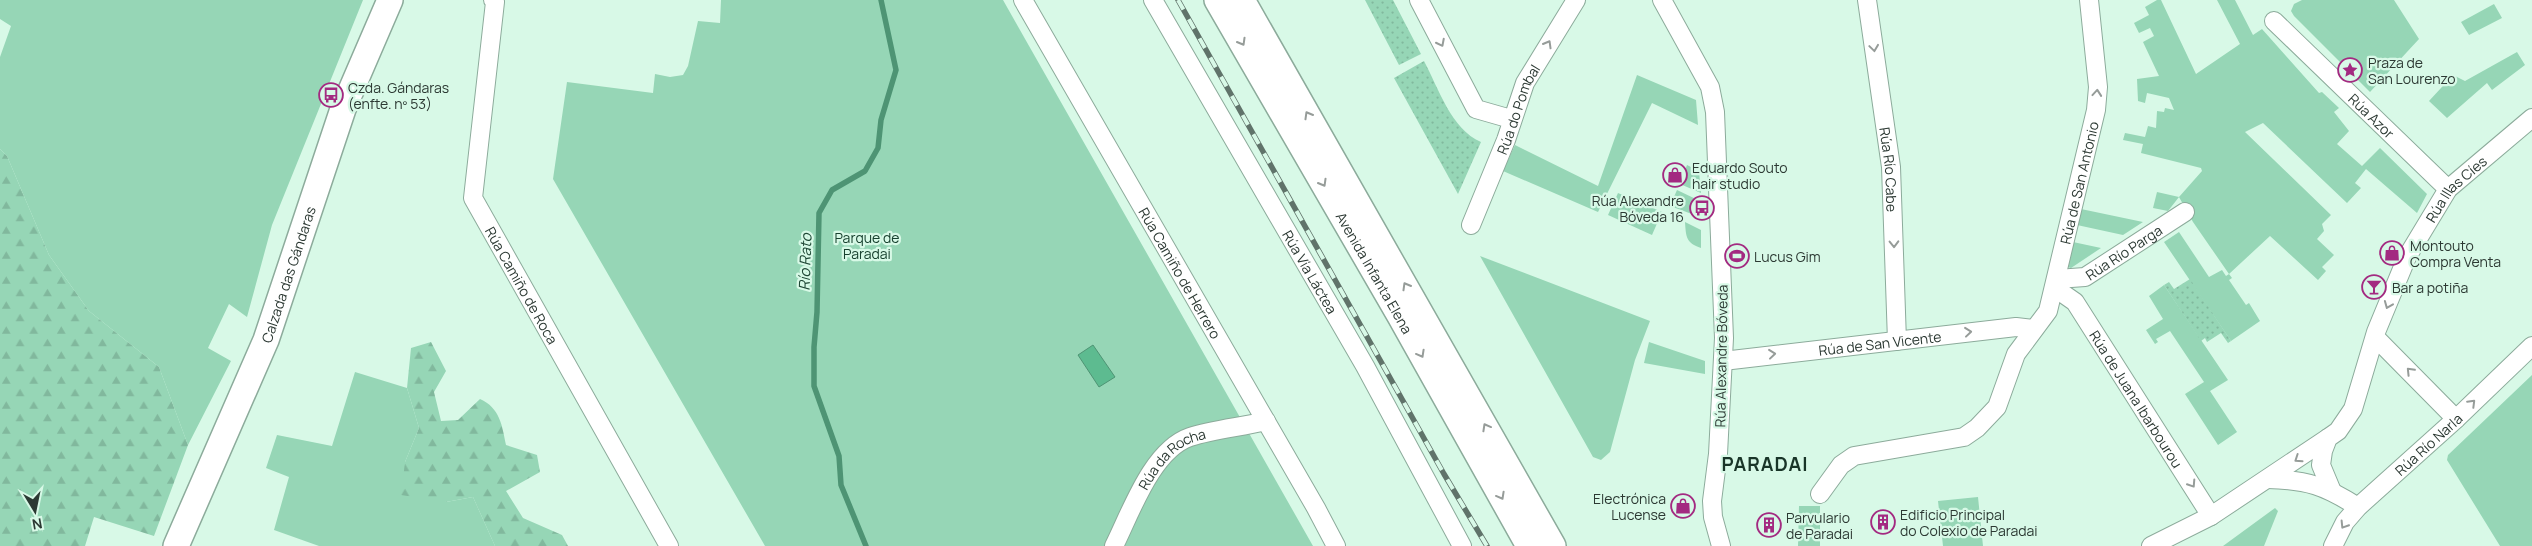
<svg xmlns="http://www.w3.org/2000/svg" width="2532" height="546" font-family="Manrope,sans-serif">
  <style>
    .green { fill: #96d6b6 }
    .forest { fill: url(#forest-firs) }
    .garden { fill: url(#garden-dots) }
    .water { fill: #5dbb90; stroke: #4e9474 }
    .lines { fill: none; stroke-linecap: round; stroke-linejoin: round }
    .stream { stroke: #4e9474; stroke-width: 5.5 }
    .street-casing { stroke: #8cab9b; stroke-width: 20 }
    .secondary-casing { stroke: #8cab9b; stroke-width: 28 }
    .street { stroke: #fff; stroke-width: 18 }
    .secondary { stroke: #fff; stroke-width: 25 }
    .rail-casing { stroke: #60736a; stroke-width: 5.5 }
    .rail { stroke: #d8f9e7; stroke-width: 4; stroke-dasharray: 11; stroke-linecap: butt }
    .oneway { stroke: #969c99 }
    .labels { text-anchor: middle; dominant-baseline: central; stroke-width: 4.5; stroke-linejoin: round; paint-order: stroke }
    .poi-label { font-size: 14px; fill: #2c3933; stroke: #d8f9e7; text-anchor: start }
    .street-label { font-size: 14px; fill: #2c3933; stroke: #d8f9e7 }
    .park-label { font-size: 14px; fill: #18412f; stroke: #d8f9e7 }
    .water-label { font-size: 15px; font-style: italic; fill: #1f4735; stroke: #d8f9e7 }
    .district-label { font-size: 19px; font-weight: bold; letter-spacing: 1px; fill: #193528; stroke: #d8f9e7 }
  </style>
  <defs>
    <pattern id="forest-firs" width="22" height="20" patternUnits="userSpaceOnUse" patternTransform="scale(1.25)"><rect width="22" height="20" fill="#96d6b6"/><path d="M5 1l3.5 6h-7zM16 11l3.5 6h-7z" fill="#81b89d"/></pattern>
    <pattern id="garden-dots" width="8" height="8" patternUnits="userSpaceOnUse" patternTransform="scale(1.25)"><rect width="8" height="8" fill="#96d6b6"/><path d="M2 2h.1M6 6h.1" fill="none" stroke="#81b89d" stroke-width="1.8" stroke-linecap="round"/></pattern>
  </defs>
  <rect width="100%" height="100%" fill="#d8f9e7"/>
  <path class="green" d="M0 0H363L272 225 247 317 229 304 208 348 231 361 188 445 159 367 89 311 49 255 7 156 0 149V57L11 26 0 19Z
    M721 0H1003L1313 546H765L553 179 567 82 653 93 655 74 670 77 683 75 688 66 698 21 720 23Z
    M2157 0H2161L2196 74 2240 44 2217 0H2235L2253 35 2262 29 2319 93 2322 92 2339 108 2334 112 2349 131 2337 144 2362 166 2380 148 2427 194 2417 213 2366 169 2355 183 2361 188 2347 203 2263 123 2245 132 2331 215 2322 224 2324 231 2317 239 2334 255 2322 267 2326 271 2318 280 2270 236 2229 274 2232 278 2229 280 2246 305 2249 303 2260 321 2231 341 2164 242 2179 232 2209 277 2222 270 2226 276 2229 274 2193 222 2179 197 2168 211 2153 208 2157 192 2179 197 2202 171 2201 168 2141 153 2143 144 2123 140 2125 133 2145 137 2148 126 2156 128 2157 111 2164 112 2165 108 2174 110 2169 98 2147 93 2145 103 2138 101 2137 79 2159 76 2143 42 2154 36 2150 28 2139 33 2134 23 2149 15 2145 7Z
    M2302 0H2394L2419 39 2370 92 2294 16 2291 11 2294 4Z
    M2494 4 2502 18 2469 35 2461 22Z
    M2517 52 2525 65 2492 90 2487 83 2447 118 2429 101 2453 75 2465 81Z
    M1637 75 1696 100 1698 125 1652 103 1598 212 1503 171 1515 145 1598 186Z
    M1687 165 1699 171 1701 193 1680 184Z
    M1677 190 1700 201V217L1670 206Z
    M1618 193 1662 212 1652 235 1608 215Z
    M2081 209 2143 222 2123 235 2077 225Z
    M1685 222 1701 230V248C1686 243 1686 237 1685 222Z
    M2073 242 2101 248 2071 268 2067 267Z
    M1480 256 1650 321 1635 360 1610 452 1601 460 1593 457Z
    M2164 285 2228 380 2210 391 2237 432 2218 445 2185 394 2204 382 2170 331 2156 339 2158 342 2155 344 2146 330 2163 319 2149 296Z
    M1649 342 1705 361V374L1644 363Z
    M355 372 407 388 419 428 405 462 446 502 473 497 495 546H319L274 530 289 477 266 468 277 435 332 446Z
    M2532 375V546H2500L2447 460 2448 455Z
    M1978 497 1983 546H1943L1938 501Z
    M1799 506H1820V546H1798Z
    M2275 508 2278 511 2264 546H2223Z"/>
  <path class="forest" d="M0 149 7 156 49 255 89 311 159 367 188 445 154 536 94 517 85 546H0Z
    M431 342 446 371 434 392 441 421 458 420 480 399C500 408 502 425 506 445L537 455 540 472 506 491 523 518 562 535 568 546H495L473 497 446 502 401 495 405 462 419 428 407 388 411 348Z"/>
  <path class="garden" d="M1365 0H1393L1421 54 1399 65Z
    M1424 61C1439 89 1451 129 1481 142L1458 194 1394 78Z
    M2190 279 2231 341 2228 343 2221 333 2207 342 2205 338 2201 341 2164 285 2169 282 2174 289Z"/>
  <path class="water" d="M1093 345 1115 377 1099 387 1078 355Z"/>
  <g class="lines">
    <path class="stream" d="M866 546 841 485 839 456 814 386V347L817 312 819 213 832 190 865 171 878 148 881 120 896 70 881 0"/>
    <g class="street-casing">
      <g id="street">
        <path id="s1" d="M493 0 495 2 473 198 669 546"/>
        <path id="s2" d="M1023 0 1316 508 1336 546"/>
        <path id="s3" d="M1153 0 1365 366 1462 546"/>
        <path d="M1419 0 1476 109 1511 119"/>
        <path d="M1662 0 1710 87 1715 112 1724 338 1718 454 1712 501 1713 517 1721 546"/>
        <path id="s4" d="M1867 0 1891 167 1897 341"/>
        <path id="s5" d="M2274 21 2448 189"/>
        <path id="s6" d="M1471 225 1506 140 1525 83 1576 0"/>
        <path id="s7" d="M2057 279 2085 277 2185 212"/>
        <path id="s8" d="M2055 288 2075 302 2211 516"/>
        <path d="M2375 337 2456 419"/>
        <path id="s9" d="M1723 361 2016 327 2034 329"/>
        <path d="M2268 479C2308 480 2325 486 2358 507"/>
        <path id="s10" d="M2331 489 2321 465 2323 451 2328 438 2338 431 2353 409 2376 332 2407 257 2448 189 2532 118"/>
        <path id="s11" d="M1820 494 1841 465 1854 456 1964 437 1977 428 1997 407 2016 354 2048 311 2096 110 2098 87 2089 0"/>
        <path id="s12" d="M1114 546C1131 512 1152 450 1190 437 1214 429 1242 427 1266 421"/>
        <path d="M2151 546 2211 516 2328 438"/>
        <path id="s13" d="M2333 546 2345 522 2358 507 2456 419 2532 346"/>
      </g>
    </g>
    <g class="secondary-casing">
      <g id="secondary">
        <path id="s14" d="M1217 0 1400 316 1529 546"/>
        <path d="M1242 0 1553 546"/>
        <path id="s15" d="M176 546 266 340 343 109 390 0"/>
      </g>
    </g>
    <use href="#street" class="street"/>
    <use href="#secondary" class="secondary"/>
    <g class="rail-casing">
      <path id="rail" d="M1178 0 1444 474 1487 546"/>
    </g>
    <use href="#rail" class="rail"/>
  </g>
  <defs><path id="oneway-chevron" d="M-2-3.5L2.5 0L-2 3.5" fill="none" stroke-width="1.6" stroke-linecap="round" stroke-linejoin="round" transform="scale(1.25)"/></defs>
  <g class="oneway">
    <use href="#oneway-chevron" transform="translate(1242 42) rotate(60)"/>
    <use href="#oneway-chevron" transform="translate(1441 43) rotate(63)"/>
    <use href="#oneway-chevron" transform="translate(1548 44) rotate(-60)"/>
    <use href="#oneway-chevron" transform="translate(1874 48) rotate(82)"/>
    <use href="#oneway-chevron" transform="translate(2097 93) rotate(-85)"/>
    <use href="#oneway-chevron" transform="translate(1308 115) rotate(-120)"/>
    <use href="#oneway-chevron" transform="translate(1323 183) rotate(60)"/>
    <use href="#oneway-chevron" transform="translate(1894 244) rotate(89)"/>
    <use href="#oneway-chevron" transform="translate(1406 286) rotate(-120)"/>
    <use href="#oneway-chevron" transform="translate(2388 305) rotate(112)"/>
    <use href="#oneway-chevron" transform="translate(1968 332) rotate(-6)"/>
    <use href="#oneway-chevron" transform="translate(1421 354) rotate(61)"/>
    <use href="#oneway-chevron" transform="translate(1772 354) rotate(-6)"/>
    <use href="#oneway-chevron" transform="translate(2410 371) rotate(-134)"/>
    <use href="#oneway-chevron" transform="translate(2472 403) rotate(-45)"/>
    <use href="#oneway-chevron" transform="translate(1486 427) rotate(-119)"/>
    <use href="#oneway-chevron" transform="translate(2298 459) rotate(146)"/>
    <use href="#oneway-chevron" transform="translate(2192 484) rotate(57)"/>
    <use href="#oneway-chevron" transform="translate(1501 496) rotate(61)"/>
    <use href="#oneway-chevron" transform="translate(2344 525) rotate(122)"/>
  </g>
  <defs>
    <g id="sight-ring" transform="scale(1.25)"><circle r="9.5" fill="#d8f9e7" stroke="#a32a81" stroke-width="1.5"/><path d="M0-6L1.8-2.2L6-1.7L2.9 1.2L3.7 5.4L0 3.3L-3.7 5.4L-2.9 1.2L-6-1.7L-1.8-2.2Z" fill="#a32a81"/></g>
    <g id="bus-ring" transform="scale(1.25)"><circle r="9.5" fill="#d8f9e7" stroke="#a32a81" stroke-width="1.5"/><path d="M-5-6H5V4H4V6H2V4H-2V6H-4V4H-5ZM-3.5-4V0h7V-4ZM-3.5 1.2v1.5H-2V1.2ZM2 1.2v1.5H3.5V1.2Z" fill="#a32a81"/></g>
    <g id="shop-ring" transform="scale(1.25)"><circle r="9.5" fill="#d8f9e7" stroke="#a32a81" stroke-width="1.5"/><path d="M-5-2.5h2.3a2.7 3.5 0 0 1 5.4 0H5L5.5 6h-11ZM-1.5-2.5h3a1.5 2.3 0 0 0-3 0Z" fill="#a32a81"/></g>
    <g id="stadium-ring" transform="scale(1.25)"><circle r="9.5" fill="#d8f9e7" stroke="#a32a81" stroke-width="1.5"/><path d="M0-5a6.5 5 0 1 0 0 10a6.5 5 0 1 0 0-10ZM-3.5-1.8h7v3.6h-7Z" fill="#a32a81"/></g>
    <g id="bar-ring" transform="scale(1.25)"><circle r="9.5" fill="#d8f9e7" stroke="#a32a81" stroke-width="1.5"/><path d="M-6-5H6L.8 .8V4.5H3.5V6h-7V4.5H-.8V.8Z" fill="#a32a81"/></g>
    <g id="building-ring" transform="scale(1.25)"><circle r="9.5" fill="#d8f9e7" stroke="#a32a81" stroke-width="1.5"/><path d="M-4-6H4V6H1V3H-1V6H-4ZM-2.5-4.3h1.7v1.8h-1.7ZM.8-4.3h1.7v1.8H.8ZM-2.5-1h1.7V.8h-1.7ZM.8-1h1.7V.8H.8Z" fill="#a32a81"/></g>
  </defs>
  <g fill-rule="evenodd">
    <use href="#sight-ring" x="2350" y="70"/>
    <use href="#bus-ring" x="331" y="95"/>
    <use href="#shop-ring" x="1675" y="175"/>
    <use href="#bus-ring" x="1702" y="208"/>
    <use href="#shop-ring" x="2392" y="253"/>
    <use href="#stadium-ring" x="1737" y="256"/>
    <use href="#bar-ring" x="2374" y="287"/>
    <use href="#shop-ring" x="1683" y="506"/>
    <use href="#building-ring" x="1883" y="522"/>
    <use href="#building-ring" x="1769" y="525"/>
  </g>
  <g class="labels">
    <g class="poi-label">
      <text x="2368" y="62">Praza de<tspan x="2368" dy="16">San Lourenzo</tspan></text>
      <text x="348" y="87">Czda. Gándaras<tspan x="348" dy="16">(enfte. nº 53)</tspan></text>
      <text x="1692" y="167">Eduardo Souto<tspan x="1692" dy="16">hair studio</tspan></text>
      <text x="1684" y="200" text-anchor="end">Rúa Alexandre<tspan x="1684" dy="16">Bóveda 16</tspan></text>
      <text x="2410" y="245">Montouto<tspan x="2410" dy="16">Compra Venta</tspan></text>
      <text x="1754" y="256">Lucus Gim</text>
      <text x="2392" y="287">Bar a potiña</text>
      <text x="1666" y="498" text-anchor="end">Electrónica<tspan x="1666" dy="16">Lucense</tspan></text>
      <text x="1900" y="514">Edificio Principal<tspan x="1900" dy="16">do Colexio de Paradai</tspan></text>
      <text x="1786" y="517">Parvulario<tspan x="1786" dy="16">de Paradai</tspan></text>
    </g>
    <g class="street-label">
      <text stroke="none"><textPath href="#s6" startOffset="125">Rúa do Pombal</textPath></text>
      <text stroke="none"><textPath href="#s5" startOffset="136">Rúa Azor</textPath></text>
      <text stroke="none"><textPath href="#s4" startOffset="171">Rúa Río Cabe</textPath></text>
      <text stroke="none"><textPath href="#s11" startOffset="450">Rúa de San Antonio</textPath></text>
      <text stroke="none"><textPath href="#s10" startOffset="339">Rúa Illas Cíes</textPath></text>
      <text stroke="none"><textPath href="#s7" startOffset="74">Rúa Río Parga</textPath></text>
      <text stroke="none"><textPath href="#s3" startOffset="314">Rúa Vía Láctea</textPath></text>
      <text stroke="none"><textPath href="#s14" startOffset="315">Avenida Infanta Elena</textPath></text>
      <text stroke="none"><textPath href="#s2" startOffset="315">Rúa Camiño de Herrero</textPath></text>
      <text stroke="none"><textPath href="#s15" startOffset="294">Calzada das Gándaras</textPath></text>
      <text stroke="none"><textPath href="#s1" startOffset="300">Rúa Camiño de Roca</textPath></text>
      <text stroke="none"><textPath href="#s9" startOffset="158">Rúa de San Vicente</textPath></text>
      <text transform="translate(1721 356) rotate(-89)">Rúa Alexandre Bóveda</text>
      <text stroke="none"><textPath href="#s8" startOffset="139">Rúa de Juana Ibarbourou</textPath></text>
      <text stroke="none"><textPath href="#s13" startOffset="141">Rúa Río Narla</textPath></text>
      <text stroke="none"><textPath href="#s12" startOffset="108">Rúa da Rocha</textPath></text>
    </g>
    <g class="park-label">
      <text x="867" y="237">Parque de<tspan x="867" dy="16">Paradai</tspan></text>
    </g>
    <g class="water-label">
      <text transform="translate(805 262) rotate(-88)">Río Rato</text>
    </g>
    <g class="district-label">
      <text x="1765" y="464">PARADAI</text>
    </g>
  </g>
  <g transform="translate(35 511) rotate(170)" stroke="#d8f9e7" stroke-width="4" paint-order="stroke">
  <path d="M0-4L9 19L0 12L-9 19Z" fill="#2c3933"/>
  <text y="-8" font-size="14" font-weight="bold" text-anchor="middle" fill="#2c3933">N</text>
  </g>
</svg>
